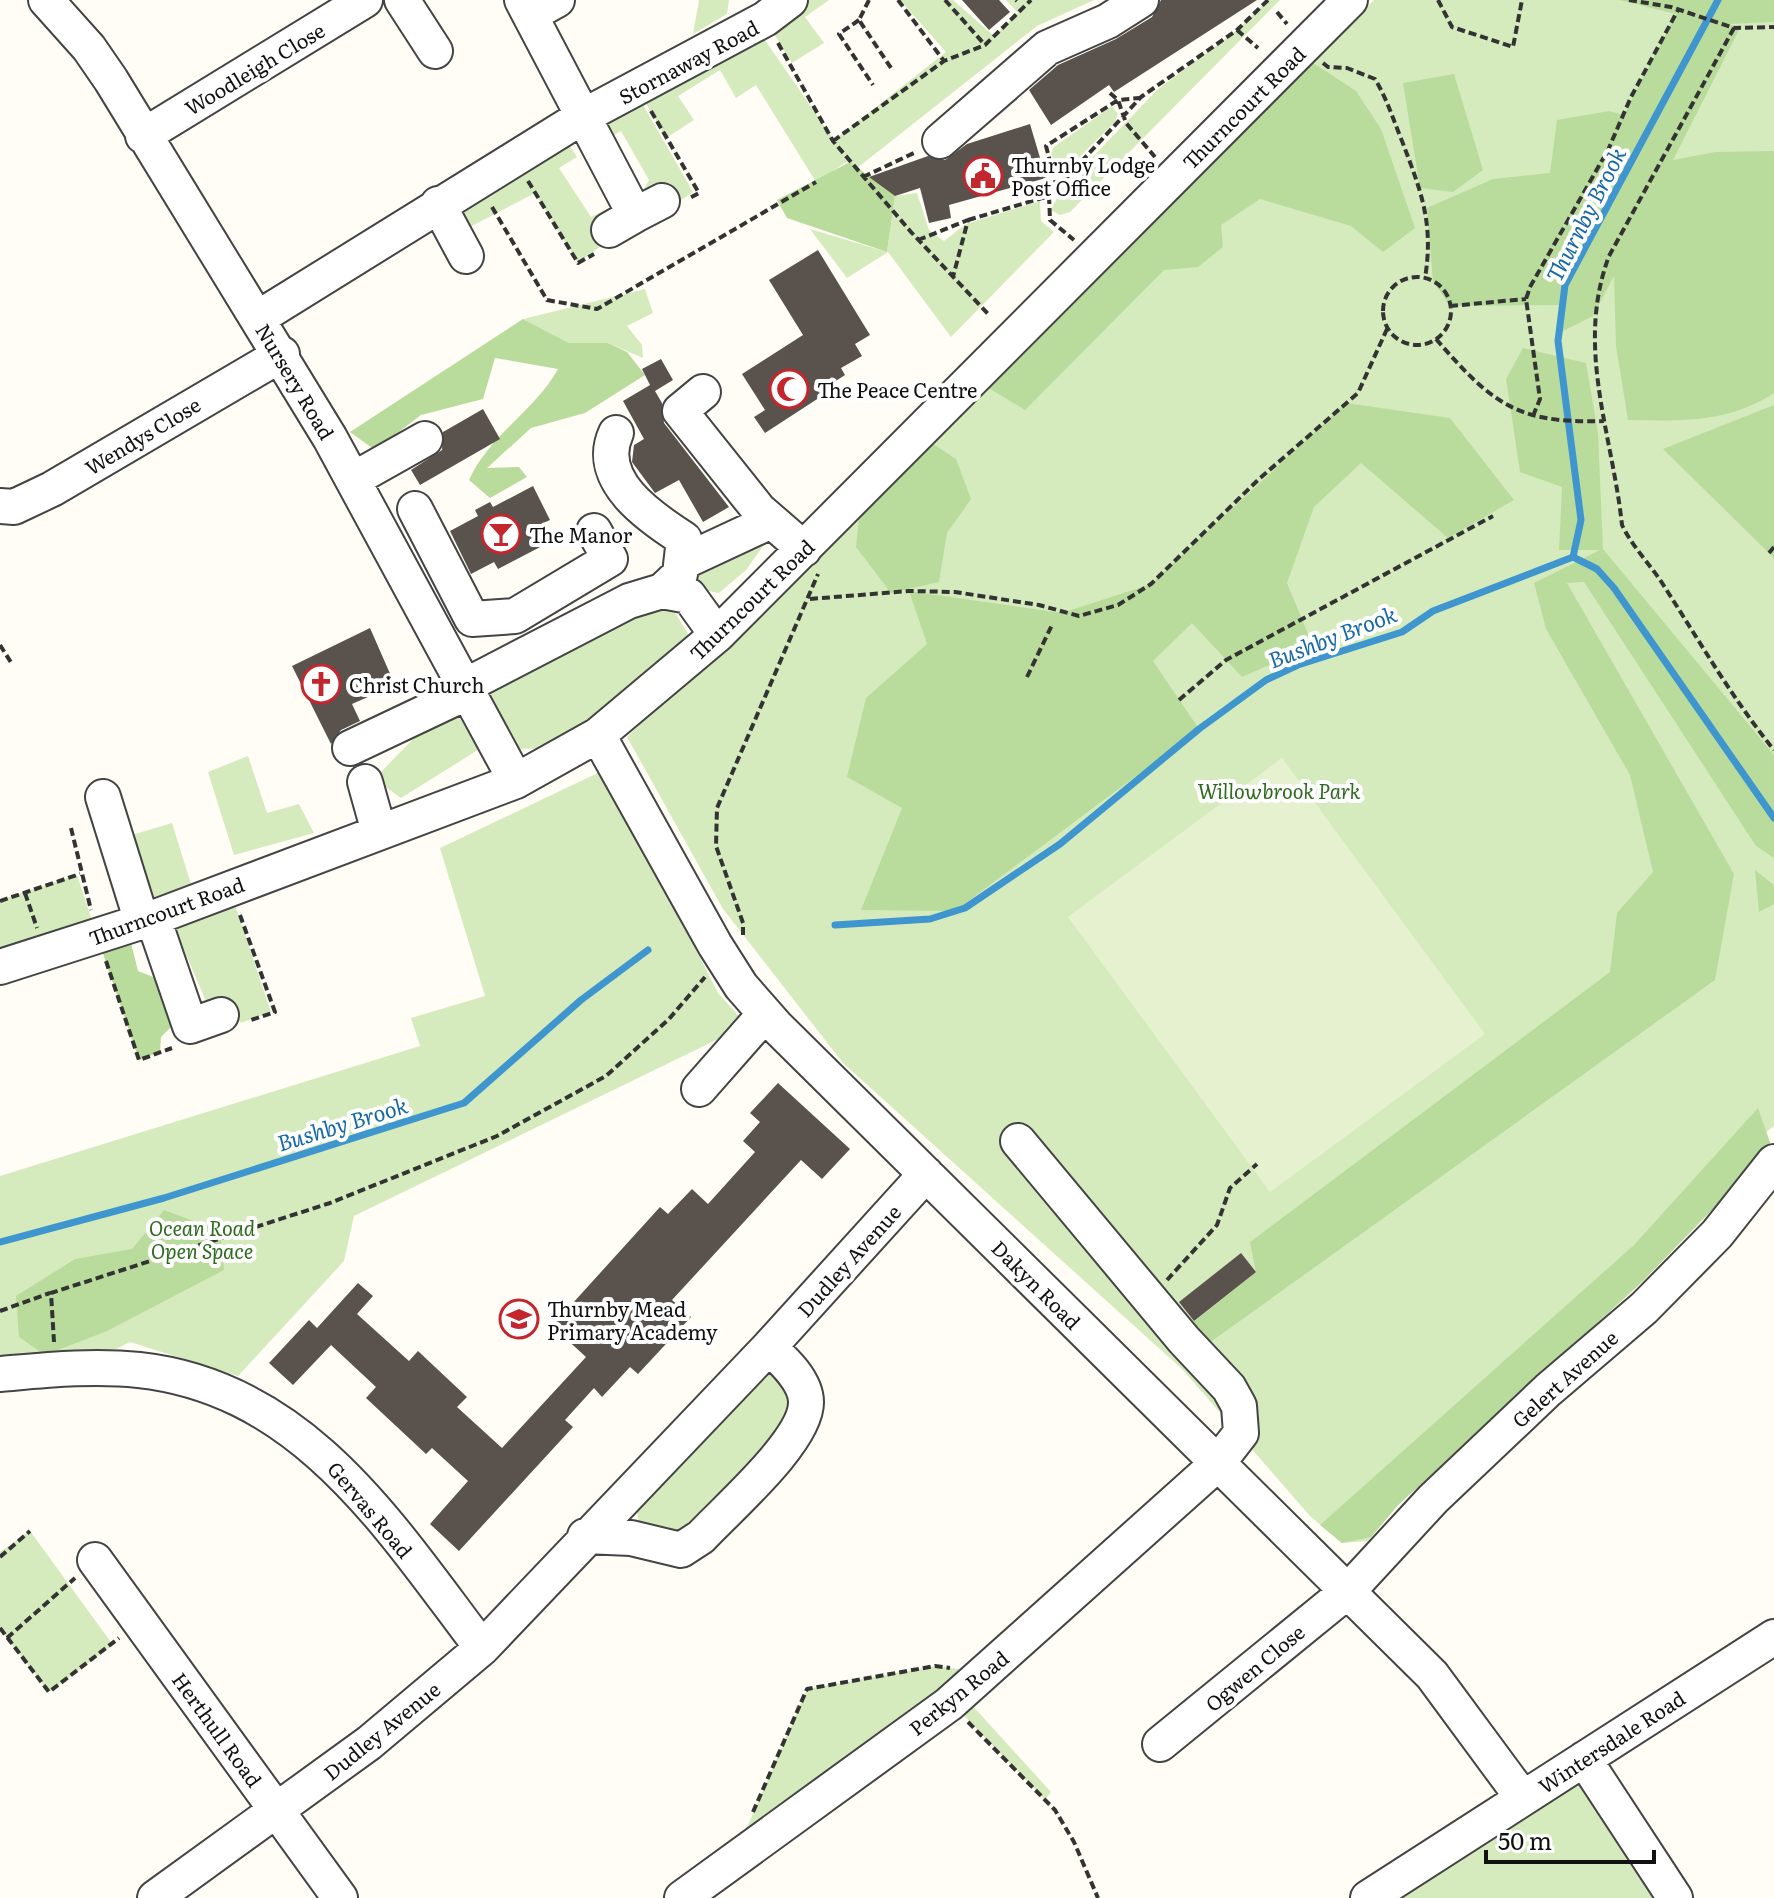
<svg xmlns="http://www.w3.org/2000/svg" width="1774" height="1898" font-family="Literata,serif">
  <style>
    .green { fill: #d5ebbd }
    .forest { fill: #b9dc9c }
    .pitch { fill: #e6f2cf }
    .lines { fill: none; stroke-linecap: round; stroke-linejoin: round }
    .stream { stroke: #3f96cf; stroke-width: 7 }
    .building { fill: #5a524d }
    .minor-casing { stroke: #444; stroke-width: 38 }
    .path { stroke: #333; stroke-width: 4; stroke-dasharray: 8 4; stroke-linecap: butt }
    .minor { stroke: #fff; stroke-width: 34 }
    .labels { text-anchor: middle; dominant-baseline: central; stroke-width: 8; stroke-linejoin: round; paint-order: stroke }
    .street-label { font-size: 20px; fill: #111; stroke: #fff }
    .poi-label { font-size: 20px; fill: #111; stroke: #fff; text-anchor: start }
    .park-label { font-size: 20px; font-style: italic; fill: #2f6b1f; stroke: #fff }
    .water-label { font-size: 22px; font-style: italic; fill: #1768a6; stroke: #fff }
  </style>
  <rect width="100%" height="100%" fill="#fffdf5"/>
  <path class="green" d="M699 0H729L727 14 693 34Z
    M790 0H829L805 17 824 43 792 63 765 19Z
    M900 0H953L994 36 1018 13 1006 0H1094L1037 26 856 169 843 153 848 161 816 182 756 85 736 98 720 70 678 96 694 120 666 138 637 88 756 27 834 140 946 52Z
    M1268 0H1280L1070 212 1060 215 1051 210 1061 190 1157 90 1237 30Z
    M1374 0H1774V1126L1742 1151 1642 1282 1398 1505 1368 1541 1342 1543 1310 1516 1182 1369 843 1063 723 909 627 737 1179 197Z
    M634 89 693 192 672 206 637 201 649 180 621 131 609 138 592 112Z
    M1112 106 1118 114 1115 122 1065 171 1058 170 1051 154 1054 147Z
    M560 131 577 157 559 168 591 217 607 209 602 233 609 240 578 263 535 193 468 228 453 195Z
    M917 193 929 230 944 241 966 224 1040 201 1041 221 1054 232 951 337 888 252 847 278 810 229 887 252 895 196Z
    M645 289 653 313 627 326 642 345 643 358 608 343H569L523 319Z
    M769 538 746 570 719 593 698 589 689 573Z
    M662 591 696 647 576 748 499 749 463 687Z
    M450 701 478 750 401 798 380 783 381 772Z
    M248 756 267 813 299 804 314 833 234 855 208 772Z
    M604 770 718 993 747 1025 354 1216 344 1261 238 1376 130 1342 116 1349 0 1358V1176L420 1046 411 1018 485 996 440 848Z
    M172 823 196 900 229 887 271 1012 241 1023 230 1003 208 1006 168 912 153 918 125 837Z
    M77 875 97 936 0 966V900Z
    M756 1360 775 1377 788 1383 792 1427 693 1533H648L639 1521 632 1492Z
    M30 1531 113 1645 49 1692 0 1629V1552Z
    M935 1666 977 1671 732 1862 807 1689Z
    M961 1693 1051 1792 1045 1800 951 1702Z
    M1579 1786 1590 1792 1658 1898H1399L1568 1787Z"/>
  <path class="forest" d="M1619 0H1774V22L1729 24 1740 28 1673 160 1715 152 1774 151V393C1729 423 1680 421 1628 420L1616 346 1614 276 1593 316 1559 333 1561 305 1450 306 1433 281 1427 208 1493 179 1550 173 1557 120 1609 111 1624 115 1676 14Z
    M1301 55 1356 91 1381 129 1415 228 1383 252 1351 226 1260 199 1221 225 1223 247 1198 267 1164 270 1025 410 980 383Z
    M1454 74 1483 170 1453 192 1420 188 1403 83Z
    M850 162 895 196 887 252 787 218 777 200Z
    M523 319 569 343H608L627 352 645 375 585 413 531 428 487 468 519 467 527 477 490 498 469 480C489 435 535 411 558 369L495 358 483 399 421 415 375 450 350 432Z
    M1523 348 1586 363 1598 433 1603 549 1774 755V858L1756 846 1584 582 1567 583 1734 874 1715 980 1205 1346 1185 1329 1256 1272 1250 1242 1610 972 1617 913 1653 872 1630 775 1546 629 1534 583 1600 550H1559L1562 487 1520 472 1506 379Z
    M1346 403 1450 418 1514 500 1448 538 1361 463 1314 507 1287 583 1313 646 1242 677 1192 623 1153 661 1199 729 955 911 861 910 902 808 847 777 866 698 927 644 909 591 1062 613 1151 584Z
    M1774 405V558L1663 449Z
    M924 438 956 459 971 499 947 533 939 582 891 593 856 547 862 491Z
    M1755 870 1774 885V904L1759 912Z
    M127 927 138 971 176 986 171 1027 161 1037 160 1052 139 1060 97 936Z
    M1758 1108 1772 1148 1642 1282 1398 1505 1371 1537 1342 1543 1320 1525 1634 1245Z
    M164 1210 220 1231 224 1270 107 1331 45 1355 19 1337 16 1296 75 1259 132 1249Z"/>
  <path class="pitch" d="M1282 758 1485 1034 1270 1192 1068 917Z"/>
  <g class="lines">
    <path class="stream" d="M1573 557 1581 520 1558 341 1565 285 1718 0
      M835 925 930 919 965 908 1060 844 1199 729 1266 680 1298 665 1402 632 1433 611 1573 557 1597 569 1614 588 1774 818
      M0 1242 164 1198 464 1103 581 1000 648 950"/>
  </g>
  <path class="building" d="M962 0H999L1010 12 989 30Z
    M1161 0H1257L1114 92 1109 85 1051 125 1029 90 1058 65 1116 39 1152 17Z
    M1030 124 1046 178 949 205 951 218 929 223 920 188 895 196 869 177 928 156 945 160 967 144Z
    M818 250 870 335 855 344 862 356 841 368 845 375 825 388 828 392 765 433 754 417 765 410 742 374 803 335 769 280Z
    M661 359 673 380 655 391 662 403 664 423 729 507 703 522 679 480 655 493 632 462 634 445 644 439 623 401 650 385 642 369Z
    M483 409 500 439 420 485 411 470 442 450 443 432Z
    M533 486 550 520 537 526 546 544 498 569 494 562 471 574 450 531 478 516 475 510 490 502 493 507Z
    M370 628 395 685 352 704 360 721 341 730 331 744 292 666Z
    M778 1083 850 1149 822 1179 801 1160 672 1300 691 1317 638 1374 630 1367 602 1397 594 1388 565 1420 573 1427 459 1551 430 1524 468 1481 432 1448 426 1454 366 1398 376 1387 331 1345 293 1385 269 1363 309 1320 317 1328 358 1283 373 1296 357 1314 409 1361 418 1351 467 1397 457 1407 502 1448 586 1357 552 1326 660 1207 668 1214 692 1189 708 1204 755 1152 743 1141 760 1122 750 1113Z
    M1241 1253 1256 1272 1194 1321 1179 1302Z"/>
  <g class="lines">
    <g class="minor-casing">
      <path id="minor" d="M46 0 89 48 111 80 330 438 516 781
        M402 0 435 51
        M522 0 635 215 662 201
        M530 15 557 0
        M143 136 365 0
        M940 141 1047 48 1108 21 1141 0
        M438 204 466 256
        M609 230 635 215
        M258 318 582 117 765 19 790 0
        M703 392 680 411 759 510 804 549
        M616 433C594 480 651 518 684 539L680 574 662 591
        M354 479 425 439
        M0 506 14 507 52 489 282 354
        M415 509 472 619 515 616 610 559 594 531
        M683 562 771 521
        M463 687 629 601 662 591 689 596 717 635
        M598 735 715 945 741 986 776 1026 1432 1675 1522 1797
        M350 748 466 693
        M365 782 379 832
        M103 797 142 922
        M153 918 190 1026 221 1015
        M0 967 153 918 516 781 598 735 717 635 1350 0
        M699 1089 765 1014
        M0 1374C46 1370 93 1365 139 1370 304 1388 390 1527 482 1648
        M585 1536 631 1538 681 1550 701 1537C727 1509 807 1440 806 1402 806 1381 783 1360 769 1347
        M95 1560 340 1898
        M1160 1744 1349 1590 1433 1499 1548 1390 1644 1308 1717 1234 1774 1162
        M1584 1759 1675 1898
        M155 1898 369 1743 482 1648 769 1347 926 1174
        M682 1898 949 1704 1217 1464 1241 1433 1239 1406 1229 1388 1184 1340 1018 1141
        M1368 1898 1774 1637"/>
    </g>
    <path class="path" d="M869 0 859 20 893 71
      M898 0 944 61 985 45 1031 0
      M945 0 985 45
      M1016 0 1017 1
      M1438 0 1452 27 1513 47 1522 0
      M1629 0 1671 7 1734 28 1774 27
      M1277 12 1287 24
      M859 20 839 34 873 85
      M1734 28 1609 256C1575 347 1612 432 1622 525 1633 548 1651 565 1664 586 1700 642 1732 698 1774 750
      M1237 30 1258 48
      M778 43 833 141 911 232 989 315
      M1323 63 1328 67 1347 68 1375 79C1387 99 1393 119 1402 141 1421 191 1434 223 1425 278
      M1110 93 1118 100 1126 123 1155 157
      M651 111 699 193 688 199
      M833 141 944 61
      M863 177 916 152
      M528 181 578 263 594 254
      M1057 188 1141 97 1237 30 1268 0
      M1049 196 1050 220 1074 240
      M492 207 547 300 597 309 816 182
      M968 220 1049 196 1057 188 1046 146 1118 100 1139 98
      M918 240 968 220 953 277
      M1383 311a34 34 0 1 1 68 0a34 34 0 1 1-68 0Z
      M1450 306 1526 299
      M1436 339C1492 403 1516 424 1604 421
      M1533 416 1540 399 1526 299 1530 287 1608 150 1631 97 1678 10
      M1769 553 1774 547
      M810 599 909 591 955 592 1039 605 1079 616 1118 605 1151 584 1259 479 1358 393 1387 329
      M0 645 12 664
      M1027 677 1052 625
      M1179 700 1226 660 1493 516
      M71 828 91 910
      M25 893 37 928
      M0 901 80 874
      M240 915 275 1012 248 1021
      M743 935V923L716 846 717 808 818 574
      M106 961 139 1060 172 1048
      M1167 1280 1217 1225 1230 1188 1257 1164
      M0 1311 50 1293
      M54 1342 51 1293 330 1203 497 1136 606 1076 669 1019 705 977
      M0 1557 30 1531
      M0 1628 49 1692 119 1638
      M7 1638 75 1578
      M968 1722 1055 1810 1074 1842 1098 1898
      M753 1812 807 1689 935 1666 950 1668"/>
    <use href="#minor" class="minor"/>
  </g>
  <defs>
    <g id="civic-ring" transform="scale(2)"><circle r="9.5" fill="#fff" stroke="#c4262e" stroke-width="1.5"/><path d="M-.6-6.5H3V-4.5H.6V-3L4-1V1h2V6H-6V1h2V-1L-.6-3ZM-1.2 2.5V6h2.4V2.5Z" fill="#c4262e"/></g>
    <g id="mosque-ring" transform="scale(2)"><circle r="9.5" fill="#fff" stroke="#c4262e" stroke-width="1.5"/><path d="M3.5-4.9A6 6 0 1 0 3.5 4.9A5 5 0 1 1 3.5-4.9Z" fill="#c4262e"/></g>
    <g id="bar-ring" transform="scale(2)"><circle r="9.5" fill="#fff" stroke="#c4262e" stroke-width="1.5"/><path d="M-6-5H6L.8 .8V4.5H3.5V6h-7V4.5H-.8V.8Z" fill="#c4262e"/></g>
    <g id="church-ring" transform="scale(2)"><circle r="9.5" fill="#fff" stroke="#c4262e" stroke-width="1.5"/><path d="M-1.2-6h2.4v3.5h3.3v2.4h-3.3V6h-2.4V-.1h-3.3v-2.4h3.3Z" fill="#c4262e"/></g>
    <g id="school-ring" transform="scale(2)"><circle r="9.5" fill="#fff" stroke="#c4262e" stroke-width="1.5"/><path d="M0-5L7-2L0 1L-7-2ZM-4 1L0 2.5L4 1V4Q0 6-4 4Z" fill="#c4262e"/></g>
  </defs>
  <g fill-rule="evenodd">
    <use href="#civic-ring" x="983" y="176"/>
    <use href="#mosque-ring" x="789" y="389"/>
    <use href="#bar-ring" x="501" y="534"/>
    <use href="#church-ring" x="321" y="684"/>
    <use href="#school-ring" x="519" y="1319"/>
  </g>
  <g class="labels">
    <g class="street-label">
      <text transform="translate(688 61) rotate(-28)">Stornaway Road</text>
      <text transform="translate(254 68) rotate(-31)">Woodleigh Close</text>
      <text transform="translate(1243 107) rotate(-45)">Thurncourt Road</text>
      <text transform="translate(296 381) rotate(59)">Nursery Road</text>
      <text transform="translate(142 435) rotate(-31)">Wendys Close</text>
      <text transform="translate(751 599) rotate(-44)">Thurncourt Road</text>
      <text transform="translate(166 910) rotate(-20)">Thurncourt Road</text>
      <text transform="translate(848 1260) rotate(-48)">Dudley Avenue</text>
      <text transform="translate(1037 1284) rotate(45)">Dakyn Road</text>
      <text transform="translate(1564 1378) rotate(-42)">Gelert Avenue</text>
      <text transform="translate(371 1509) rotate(50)">Gervas Road</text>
      <text transform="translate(1254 1667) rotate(-40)">Ogwen Close</text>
      <text transform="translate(958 1692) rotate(-39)">Perkyn Road</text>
      <text transform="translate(218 1729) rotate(54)">Herthull Road</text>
      <text transform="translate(381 1730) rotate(-39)">Dudley Avenue</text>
      <text transform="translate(1611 1741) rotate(-33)">Wintersdale Road</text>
    </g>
    <g class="poi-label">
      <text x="1011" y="164">Thurnby Lodge<tspan x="1011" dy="23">Post Office</tspan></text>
      <text x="817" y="389">The Peace Centre</text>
      <text x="529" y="534">The Manor</text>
      <text x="349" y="684">Christ Church</text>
      <text x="547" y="1308">Thurnby Mead<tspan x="547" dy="23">Primary Academy</tspan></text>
    </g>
    <g class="park-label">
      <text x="1279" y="790">Willowbrook Park</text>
      <text x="202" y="1227">Ocean Road<tspan x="202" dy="23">Open Space</tspan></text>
    </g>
    <g class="water-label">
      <text transform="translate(1585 214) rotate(-63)">Thurnby Brook</text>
      <text transform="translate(1332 636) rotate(-21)">Bushby Brook</text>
      <text transform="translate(342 1123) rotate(-17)">Bushby Brook</text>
    </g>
  </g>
  <path d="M1486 1850v12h168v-12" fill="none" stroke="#111111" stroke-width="4"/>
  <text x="1498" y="1850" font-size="24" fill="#111111" stroke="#ffffff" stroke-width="6" paint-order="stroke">50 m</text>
</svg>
